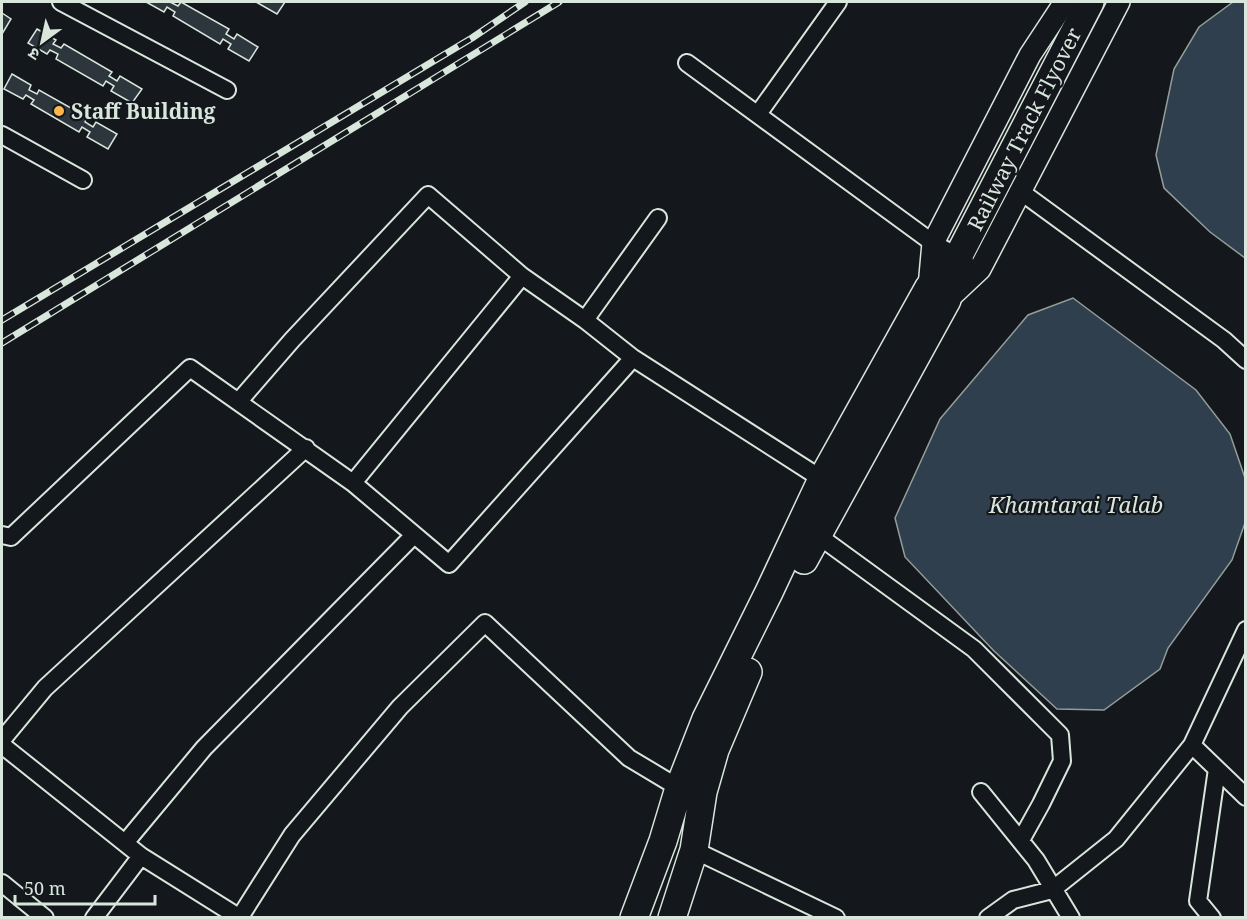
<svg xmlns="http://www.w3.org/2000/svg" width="1247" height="919" font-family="'Noto Serif','Noto Sans Devanagari',serif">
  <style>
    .water { fill: #2f3f4d; stroke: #939e99; stroke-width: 1.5 }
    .building { fill: #2c363c; stroke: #d8e6dc; stroke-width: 1.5 }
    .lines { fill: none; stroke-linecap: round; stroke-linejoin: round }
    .minor-casing { stroke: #d8e6dc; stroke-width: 20 }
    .tertiary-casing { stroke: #d8e6dc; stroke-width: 24 }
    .primary-casing { stroke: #d8e6dc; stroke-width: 30 }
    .trunk-casing { stroke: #d8e6dc; stroke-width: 32 }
    .minor { stroke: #14181c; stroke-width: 16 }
    .tertiary { stroke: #14181c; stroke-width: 21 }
    .primary { stroke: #14181c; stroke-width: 27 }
    .trunk { stroke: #14181c; stroke-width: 28 }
    .rail-casing { stroke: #d8e6dc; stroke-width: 7 }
    .rail { stroke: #14181c; stroke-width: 4.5; stroke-dasharray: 14; stroke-linecap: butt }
    .poi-dot { fill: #ffb74d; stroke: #14181c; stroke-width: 2 }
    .labels { text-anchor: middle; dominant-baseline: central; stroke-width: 4.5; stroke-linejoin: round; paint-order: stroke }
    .poi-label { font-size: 21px; font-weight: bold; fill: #d8e6dc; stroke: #14181c; text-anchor: start }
    .street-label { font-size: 21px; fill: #d8e6dc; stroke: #14181c }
    .water-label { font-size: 22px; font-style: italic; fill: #d8e6dc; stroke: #14181c }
  </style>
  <rect width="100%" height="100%" fill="#14181c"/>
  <path class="water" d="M1233 2H1245V258L1210 232 1164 188 1156 155 1174 69 1199 27Z
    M1073 298 1196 390 1230 434 1245 478 1246 520 1232 560 1168 648 1160 669 1104 710 1057 709 994 651 905 557 895 518 940 419 1028 315Z"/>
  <path class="building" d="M146 2H170L178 6 181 2 229 29 226 34 234 39 237 34 258 47 249 61 228 49 231 44 223 39 220 44 173 16 175 12 167 7 164 12Z
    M256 2H285L277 14Z
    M2 13 11 19 2 34Z
    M37 29 56 40 53 44 61 48 64 44 112 72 109 76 117 81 120 76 142 89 132 103 111 91 114 86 106 81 103 86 56 59 58 54 50 50 47 54 28 43Z
    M12 74 31 85 29 90 37 94 39 90 87 117 85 122 93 127 96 122 117 134 108 149 87 137 90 132 82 127 79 132 31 104 34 100 26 95 23 99 4 89Z"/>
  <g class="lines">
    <g class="minor-casing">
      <path id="minor" d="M61 2 227 90
        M687 63 933 243 965 261
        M758 114 838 2
        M2 135 83 180
        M1020 191 1224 340 1246 360
        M585 320 658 218
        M239 401 292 340 428 195 522 276 585 320 633 358 828 483
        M353 483 522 276
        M816 534 974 649 1060 735 1062 761 1041 804 1021 840
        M2 535 11 537 190 368 353 483 449 564 633 358
        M2 740 45 688 306 448
        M2 745 141 856 240 918
        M1192 745 1246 630
        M981 792 1036 860 1071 918
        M125 843 204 748 414 535
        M694 850 836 918
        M2 883 45 918
        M240 917 292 835 400 707 485 623 629 758 679 788 686 789
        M94 918 141 856
        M988 918 1013 900 1052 890 1116 839 1192 745 1246 797
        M1212 918 1198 901 1217 769"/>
    </g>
    <g class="tertiary-casing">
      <path id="tertiary" d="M929 287 933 243 1030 55 1065 2
        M947 300 980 269 1119 2"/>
    </g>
    <g class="primary-casing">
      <path id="primary" d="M958 257 1090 2
        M804 560 947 300 948 277
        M634 918 663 841 679 788 706 719 769 592 822 479 929 287 948 277
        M672 918 694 850 703 792 715 750 748 672"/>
    </g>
    <g class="trunk-casing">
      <path id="trunk" d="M948 277 958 257"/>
    </g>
    <use href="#minor" class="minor"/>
    <use href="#tertiary" class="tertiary"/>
    <use href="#primary" class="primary"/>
    <use href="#trunk" class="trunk"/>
    <g class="rail-casing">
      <path id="rail" d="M2 320 472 38 525 2
        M2 343 559 2"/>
    </g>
    <use href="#rail" class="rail"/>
  </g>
  <circle class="poi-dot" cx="59" cy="111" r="6"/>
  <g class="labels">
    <g class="poi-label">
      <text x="71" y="111">Staff Building</text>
    </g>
    <g class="street-label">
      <text transform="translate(1024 129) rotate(-63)">Railway Track Flyover</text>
    </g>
    <g class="water-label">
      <text x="1076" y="504">Khamtarai Talab</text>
    </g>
  </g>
  <rect width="1247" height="919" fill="none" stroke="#d8e6dc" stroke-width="6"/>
  <g transform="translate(42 42) rotate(213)" stroke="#14181c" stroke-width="4.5" paint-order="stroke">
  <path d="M0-4.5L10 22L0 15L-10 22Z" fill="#d8e6dc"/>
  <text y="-9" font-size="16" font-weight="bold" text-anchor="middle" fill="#d8e6dc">उ</text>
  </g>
  <path d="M15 895v9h140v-9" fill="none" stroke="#d8e6dc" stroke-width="3"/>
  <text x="24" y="895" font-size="18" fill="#d8e6dc" stroke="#14181c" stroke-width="4.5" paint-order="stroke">50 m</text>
</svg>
